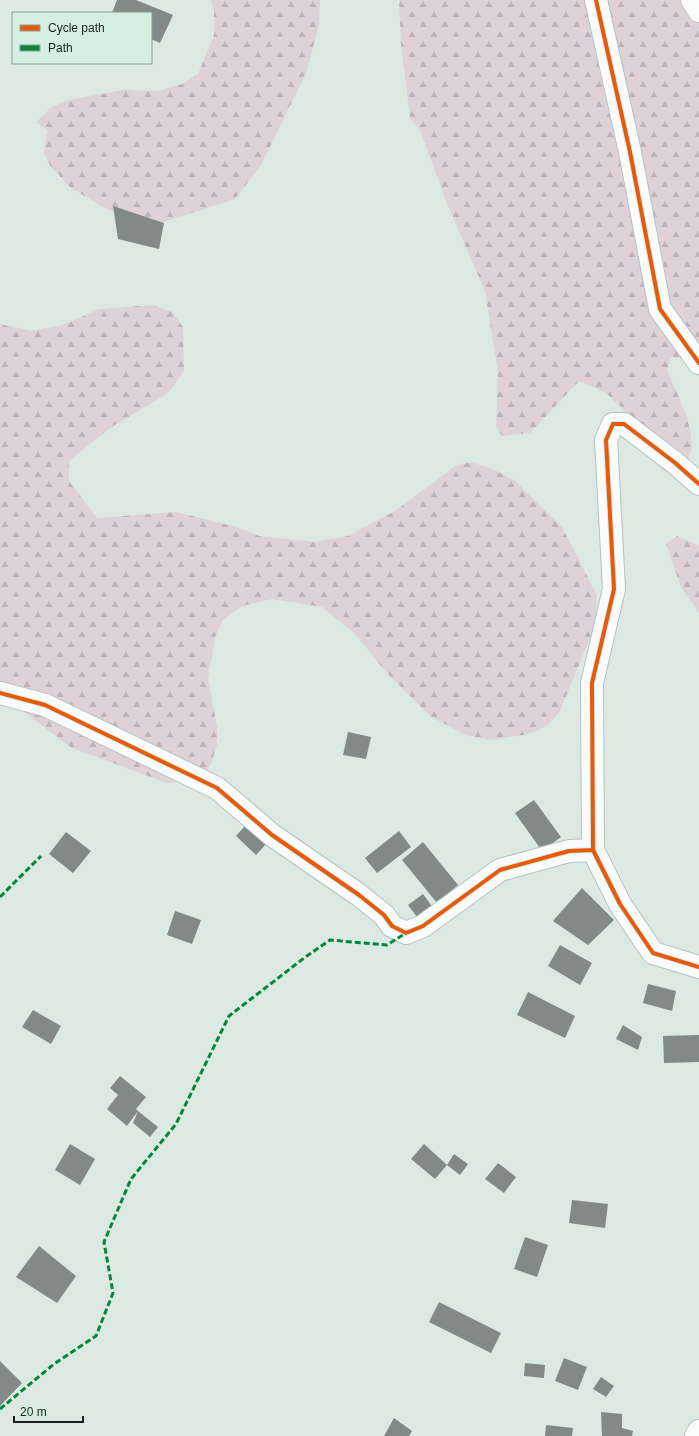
<svg xmlns="http://www.w3.org/2000/svg" width="699" height="1436" font-family="Arial,sans-serif">
  <style>
    .forest { fill: url(#forest-firs) }
    .building { fill: #818a86 }
    .lines { fill: none; stroke-linecap: round; stroke-linejoin: round }
    .minor-casing { stroke: #b8c2bd; stroke-width: 24 }
    .minor { stroke: #fafcfb; stroke-width: 22 }
    .quiet { stroke: #00873e; stroke-width: 3; stroke-dasharray: 6 3; stroke-linecap: butt }
    .cycleway-casing { stroke: #d6eee2; stroke-width: 6 }
    .cycleway { stroke: #e8590c; stroke-width: 4 }
  </style>
  <defs>
    <pattern id="forest-firs" width="22" height="20" patternUnits="userSpaceOnUse"><rect width="22" height="20" fill="#ded1d8"/><path d="M5 1l3.5 6h-7zM16 11l3.5 6h-7z" fill="#beb3b9"/></pattern>
  </defs>
  <rect width="100%" height="100%" fill="#dce8e2"/>
  <path class="forest" d="M211 0H320L319 25 306 73 261 165 235 199 157 224 133 221 105 208 71 188 51 167 44 153 47 130 36 122 50 108 68 100 123 90 158 91 182 84 198 74 214 35V11Z
    M399 0H699V376L682 358 671 357 667 371C677 393 699 434 689 457 687 464 680 470 676 475L664 471 655 462 624 410 605 392 579 381 530 433 502 436 496 427 498 372 485 291 446 201 420 130 410 118 401 43Z
    M153 305 172 312 183 327 184 370 174 386 165 395 110 428 69 461V481L97 518 176 512 237 527 259 536 314 542 348 536 395 511 457 465 472 462 495 470 515 481 562 527 597 595 595 626 559 713 548 725 537 731 523 735 490 740 465 735 430 716 386 672 355 634 322 607 272 599 242 606 223 620 215 637 208 678 217 727V745L211 764 203 775 189 781 167 783 72 748 0 694V324L31 331 63 325 99 309Z
    M677 536 699 546V613L681 587 666 544Z"/>
  <path class="building" d="M117 0H136L173 15 160 43 151 39V13H112Z
    M113 206 164 223 159 249 118 239Z
    M348 732 371 737 366 759 343 755Z
    M534 800 561 837 542 851 515 813Z
    M246 825 266 844 256 855 236 836Z
    M399 831 411 847 377 873 365 858Z
    M66 832 91 851 73 873 49 854Z
    M423 842 458 885 437 903 402 860Z
    M582 888 614 920 588 945 553 921Z
    M423 894 434 909 420 921 408 905Z
    M175 911 201 920 192 944 167 935Z
    M560 945 592 963 580 985 548 966Z
    M648 984 676 991 672 1011 643 1003Z
    M528 992 575 1016 565 1038 517 1015Z
    M33 1010 61 1026 51 1044 22 1027Z
    M623 1025 642 1037 638 1050 616 1039Z
    M699 1035V1062L664 1063 663 1036Z
    M120 1076 146 1097 136 1109 138 1111 127 1126 107 1109 118 1095 110 1088Z
    M138 1111 158 1127 150 1137 133 1123Z
    M70 1144 95 1159 80 1185 55 1170Z
    M424 1144 447 1165 435 1179 411 1159Z
    M454 1154 468 1164 460 1175 447 1165Z
    M498 1163 516 1177 504 1193 485 1179Z
    M572 1200 608 1204 605 1228 569 1223Z
    M525 1237 548 1245 537 1277 514 1269Z
    M39 1246 76 1276 57 1303 16 1277Z
    M439 1302 501 1333 491 1353 429 1322Z
    M564 1358 587 1367 578 1390 555 1381Z
    M0 1361 22 1383 0 1406Z
    M525 1363 545 1365 544 1378 524 1376Z
    M601 1377 614 1386 606 1397 593 1389Z
    M601 1412 622 1414V1428L633 1431 632 1436H602Z
    M394 1418 412 1431 409 1436H384Z
    M546 1425 573 1428 572 1436H545Z"/>
  <g class="lines">
    <g class="minor-casing">
      <path id="minor" d="M596 0 630 152 660 309 699 363
        M692 0 699 11
        M0 693 45 705 217 788 272 835 359 895 384 915 392 926 406 933 423 926 500 870 569 851 593 850 620 904 653 953 699 967
        M593 850 592 683 614 589 606 440 613 424H624L674 462 699 484
        M696 1436 699 1431"/>
    </g>
    <use href="#minor" class="minor"/>
    <path class="quiet" d="M0 897 41 856
      M0 1409 54 1364 96 1336 113 1293 104 1242 131 1179 176 1124 229 1016 304 958 330 940 387 945 406 933"/>
    <g class="cycleway-casing">
      <path id="cycleway" d="M596 0 630 152 660 309 699 363
        M0 693 45 705 217 788 272 835 359 895 384 915 392 926 406 933 423 926 500 870 569 851 593 850 620 904 653 953 699 967
        M593 850 592 683 614 589 606 440 613 424H624L674 462 699 484"/>
    </g>
    <use href="#cycleway" class="cycleway"/>
  </g>
  <rect x="12" y="12" width="140" height="52" fill="#d6eee2" stroke="#8a9c94"/>
  <rect x="20" y="25" width="20" height="6" fill="#e8590c" stroke="#8a9c94"/>
  <text x="48" y="32" font-size="12" fill="#19221e">Cycle path</text>
  <rect x="20" y="45" width="20" height="6" fill="#00873e" stroke="#8a9c94"/>
  <text x="48" y="52" font-size="12" fill="#19221e">Path</text>
  <path d="M14 1416v6h69v-6" fill="none" stroke="#19221e" stroke-width="2"/>
  <text x="20" y="1416" font-size="12" fill="#19221e" stroke="#d6eee2" stroke-width="3" paint-order="stroke">20 m</text>
</svg>
